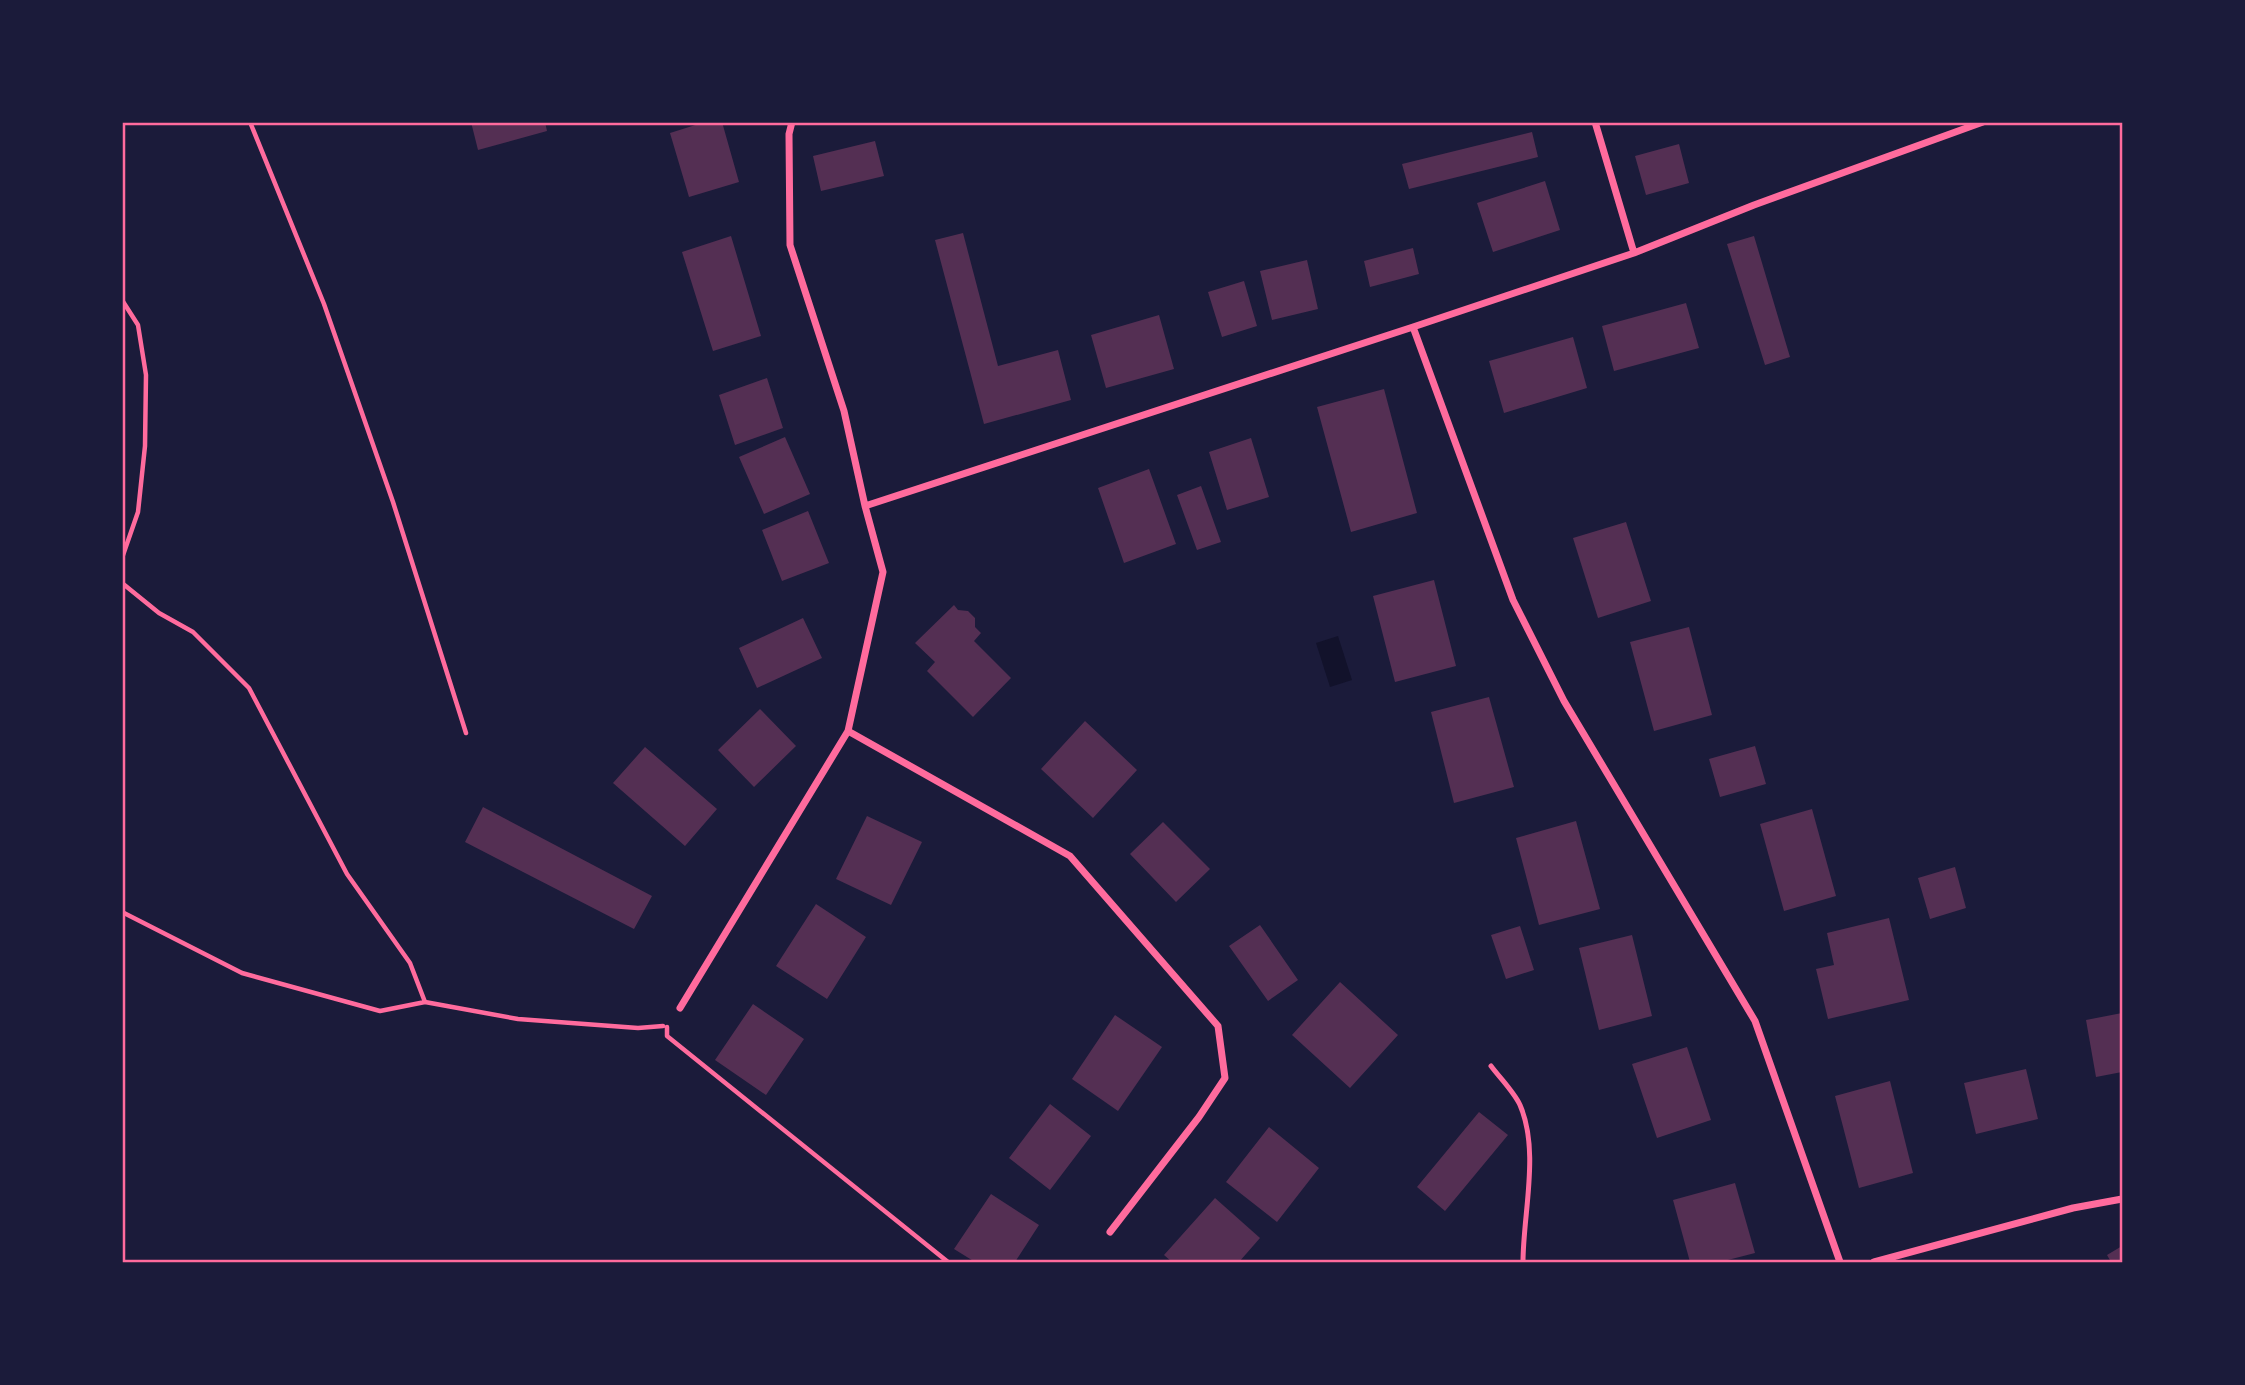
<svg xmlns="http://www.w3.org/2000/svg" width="2245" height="1385" font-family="'Noto Sans',sans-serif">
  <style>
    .water { fill: #12122b }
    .building { fill: #542f53 }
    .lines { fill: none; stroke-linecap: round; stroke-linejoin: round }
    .path { stroke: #ff6b9d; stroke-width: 4.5 }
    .service { stroke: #ff6b9d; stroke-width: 5 }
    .minor { stroke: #ff6b9d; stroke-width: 7 }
    .neatline { fill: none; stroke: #ff6b9d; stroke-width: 2.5 }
  </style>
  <rect width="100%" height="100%" fill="#1b1b3a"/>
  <path class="water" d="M1338 636 1352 680 1330 687 1316 643Z"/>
  <path class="building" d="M471 122H545L547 131 478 150Z
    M705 122H722L739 182 689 197 670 133Z
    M1532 132 1538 157 1409 189 1402 164Z
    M875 141 884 176 821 191 813 156Z
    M1679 144 1689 183 1646 195 1635 156Z
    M1545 181 1560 230 1493 252 1477 203Z
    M963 233 998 366 1058 350 1071 400 984 424 935 240Z
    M731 236 761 336 713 351 682 252Z
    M1754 236 1790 357 1765 365 1727 244Z
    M1413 248 1419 274 1370 287 1364 261Z
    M1307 260 1318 309 1272 320 1260 271Z
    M1244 281 1257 326 1222 337 1208 292Z
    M1686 303 1699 348 1614 371 1602 326Z
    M1159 315 1174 369 1106 388 1091 335Z
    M1573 337 1587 388 1504 413 1489 361Z
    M767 378 783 428 735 445 719 395Z
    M1384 389 1417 513 1351 532 1317 407Z
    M785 437 810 494 764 514 739 457Z
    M1251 438 1269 497 1227 510 1209 452Z
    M1149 469 1176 544 1124 563 1098 488Z
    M1201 486 1221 542 1197 550 1177 495Z
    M808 511 829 563 782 581 762 530Z
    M1626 522 1651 601 1598 618 1573 538Z
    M1434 580 1456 666 1395 682 1373 596Z
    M954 605 958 610 968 611 975 618V627L981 633 974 641 1011 678 973 717 927 671 935 662 915 643Z
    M803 618 822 658 757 688 739 648Z
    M1689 627 1712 715 1654 731 1630 642Z
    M1489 697 1514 787 1454 803 1431 712Z
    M760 709 796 746 754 787 718 750Z
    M1085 721 1137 770 1093 818 1041 769Z
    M1755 746 1766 784 1720 797 1709 759Z
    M645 747 717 809 685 846 613 783Z
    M483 807 652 896 634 929 465 842Z
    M1812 809 1836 896 1784 911 1760 824Z
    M867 816 922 842 891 905 836 879Z
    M1576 821 1600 909 1539 925 1516 838Z
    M1163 822 1210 869 1176 902 1130 854Z
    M1955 867 1966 908 1930 919 1918 878Z
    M816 904 866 937 827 999 776 966Z
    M1889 918 1909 1000 1828 1019 1816 969 1834 965 1827 933Z
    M1260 925 1298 980 1268 1001 1229 946Z
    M1520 926 1534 970 1506 979 1491 935Z
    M1632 935 1652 1016 1599 1030 1579 948Z
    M1340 982 1398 1035 1350 1088 1292 1035Z
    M753 1004 804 1039 766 1095 715 1060Z
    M2122 1013V1072L2096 1077 2086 1020Z
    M1115 1015 1162 1047 1118 1111 1072 1079Z
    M1687 1047 1711 1120 1657 1138 1632 1064Z
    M2026 1069 2038 1119 1976 1134 1964 1083Z
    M1890 1081 1913 1173 1859 1188 1835 1096Z
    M1050 1104 1091 1136 1050 1190 1009 1158Z
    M1479 1112 1508 1135 1445 1211 1417 1187Z
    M1269 1127 1319 1168 1277 1222 1226 1182Z
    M1735 1183 1755 1253 1720 1262H1690L1673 1200Z
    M991 1194 1039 1225 1015 1262H975L954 1249Z
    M1215 1198 1260 1238 1239 1262H1172L1164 1255Z
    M2122 1246V1262H2111L2107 1255Z"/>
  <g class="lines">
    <path class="path" d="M250 122 324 304 393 502 466 733
      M122 300 138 325 146 375 145 446 138 512 122 558
      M122 583 159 613 193 632 249 688 347 874 410 963 425 1002
      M122 912 242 973 380 1011 425 1002 518 1019 638 1028 663 1026
      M667 1027V1036L948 1262"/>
    <path class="service" d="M1491 1066C1500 1078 1514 1092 1520 1105 1540 1151 1523 1214 1523 1262"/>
    <path class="minor" d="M1595 122 1634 253
      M1413 327 1513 600 1564 701 1755 1021 1840 1262
      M865 506 1413 327 1634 253 1754 205 1983 122
      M848 731 1070 856 1218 1026 1225 1078 1199 1117 1110 1232
      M680 1008 848 731 883 572 865 506 844 411 790 245 789 134 792 122
      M1874 1262 2073 1208 2122 1199"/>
  </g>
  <rect width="2245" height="1385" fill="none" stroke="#1b1b3a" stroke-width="248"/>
  <rect x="124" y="124" width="1997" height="1137" class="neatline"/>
</svg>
